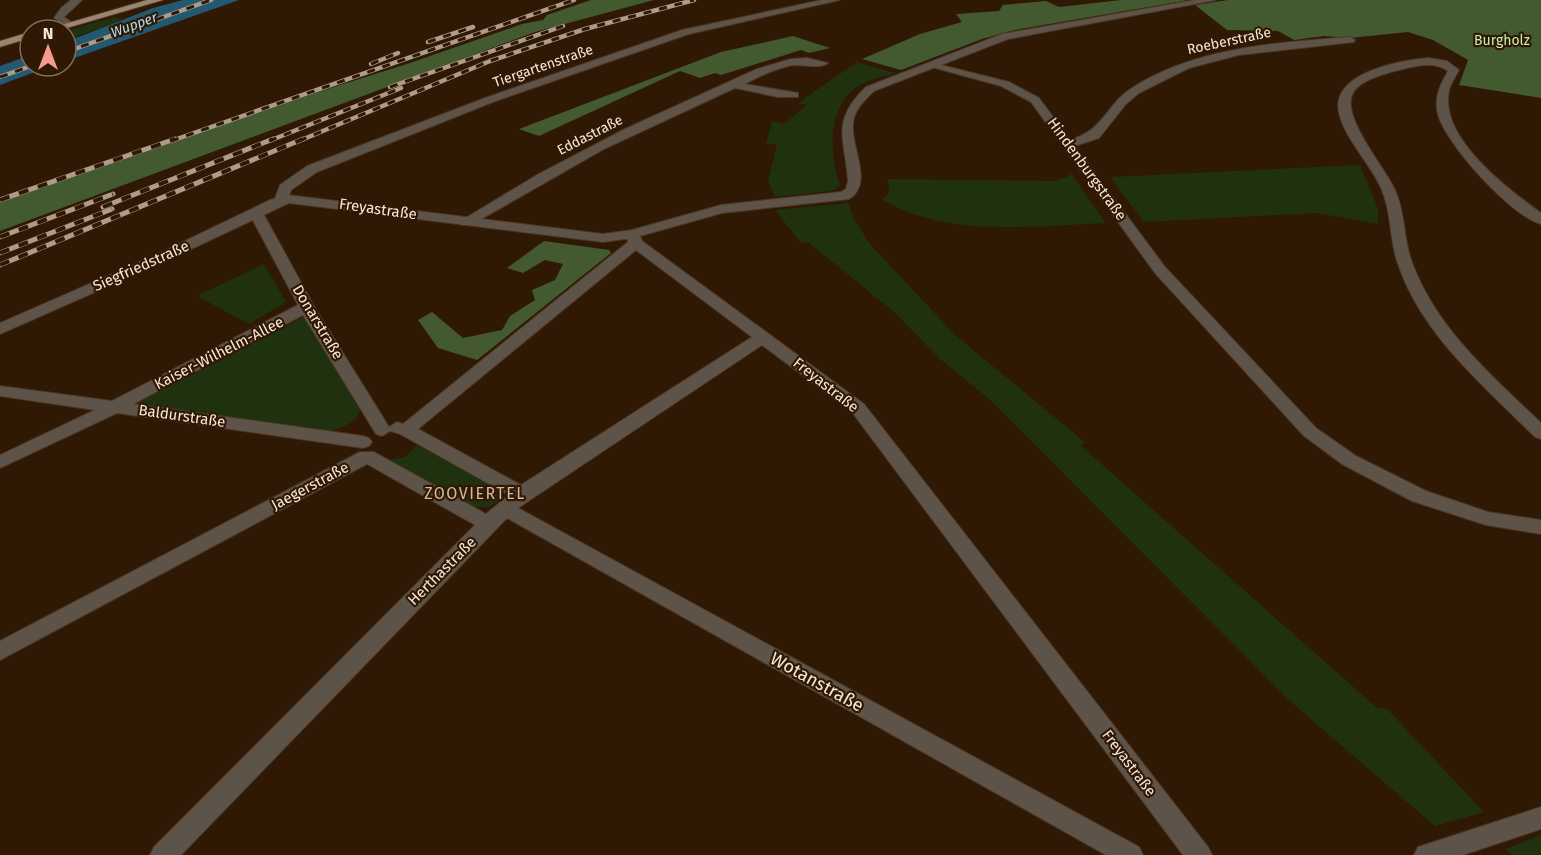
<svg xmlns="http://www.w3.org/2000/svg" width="1541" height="855" font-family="'Fira Sans',sans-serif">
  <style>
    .green { fill: #20310f }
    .forest { fill: #435930 }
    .water { fill: #225870 }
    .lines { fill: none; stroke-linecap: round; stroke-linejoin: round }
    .minor-casing { stroke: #4c3622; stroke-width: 2 }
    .tertiary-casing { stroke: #4c3622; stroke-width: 2 }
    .primary-casing { stroke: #4c3622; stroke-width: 2 }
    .minor { fill: #5e5348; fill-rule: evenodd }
    .tertiary { fill: #5e5348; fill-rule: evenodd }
    .primary { fill: #9c856f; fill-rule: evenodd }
    .rail-far1-casing { stroke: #ad9b8b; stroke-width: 4.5 }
    .rail-casing { stroke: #ad9b8b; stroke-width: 5 }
    .rail-far1 { stroke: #301904; stroke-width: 3; stroke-dasharray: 8; stroke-linecap: butt }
    .rail { stroke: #301904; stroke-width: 4; stroke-dasharray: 10; stroke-linecap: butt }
    .labels { text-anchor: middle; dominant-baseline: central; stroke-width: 4.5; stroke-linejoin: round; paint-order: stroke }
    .far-water-label { font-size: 14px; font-style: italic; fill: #b0def7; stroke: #301904 }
    .far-park-label { font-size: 14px; fill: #c8eeaa; stroke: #301904 }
    .far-street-label { font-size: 14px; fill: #f7e7da; stroke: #301904 }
    .street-label { font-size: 15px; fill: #f7e7da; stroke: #301904 }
    .neighbourhood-label { font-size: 16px; letter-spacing: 1.5px; fill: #d6b79e; stroke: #301904 }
    .near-street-label { font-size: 18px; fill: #f7e7da; stroke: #301904 }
  </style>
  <rect width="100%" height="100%" fill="#301904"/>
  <path class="green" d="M114 17 122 20 66 41V31Z
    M857 62 895 73C883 77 866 80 855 88 826 113 830 154 840 186L831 191 775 197 768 181 777 144H766L772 121 784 124 807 105 798 103Z
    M1360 165 1378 209V224L1317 213 1144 222 1110 177Z
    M1070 172 1106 223C1036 226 943 238 882 199 890 194 891 187 887 179L1055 181 1069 176Z
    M849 203 853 217 869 243 955 335 1086 443 1080 445 1376 707 1387 709 1484 812 1435 826 1291 702 989 399 940 359 894 312 808 242 801 243 775 210Z
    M264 264 286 302 249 324 197 296Z
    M304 317 307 318 360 411C357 421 340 430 329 431L138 404V402Z
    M417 445 500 489 503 494 501 499 489 507 475 508 389 460 405 457Z
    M1541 835V855H1512L1506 849Z"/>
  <path class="forest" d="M591 0H654L535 32 0 231V202L318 92 410 63 522 24 543 20 547 15Z
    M1121 0H1189L1015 30 982 39 901 70 862 59 920 34 962 22 956 14 999 11 1003 5 1046 1 1059 7Z
    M1228 0H1541V98L1459 85 1468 60 1433 40 1408 32 1350 38 1324 36 1294 40 1278 31 1227 30 1195 5Z
    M793 36 830 48 809 53 801 50 721 75 715 73 700 78 680 71 539 136 519 129 721 52Z
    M544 241 609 250 611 253 477 360 438 348 418 320 432 312 463 338 502 330 510 316 535 300 532 290 555 280 563 264 545 260 523 273 507 268Z"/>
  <path class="water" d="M183 0H239L66 61V42L153 8Z
    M30 55V66H51L0 85V66Z"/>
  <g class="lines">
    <g class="minor-casing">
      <path id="minor" d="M71 0H82L64 17 74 24 69 27 54 18 61 8Z
        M822 0H840L689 34 493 102 317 172 291 190 286 204H276L274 201 280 185 307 166 485 98 682 30Z
        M1350 37 1355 40 1354 42 1239 55 1189 68 1139 93 1126 104 1099 138 1075 146 1165 267 1316 428 1356 456 1426 491 1488 512 1541 520V534L1486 525 1412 501 1342 464 1304 436 1155 273 1031 102 1001 86 928 66 933 63 1009 82 1039 98 1070 140C1106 129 1105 105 1132 88 1197 47 1275 43 1350 37Z
        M807 58 828 63C821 69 805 65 795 65 778 67 760 76 745 84L798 93V97H778L735 88 604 149 471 225H461L459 222 537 175 625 129 757 69 791 59Z
        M1429 58 1447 61 1459 70C1456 76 1450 84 1449 91 1439 138 1508 189 1541 213V224C1512 217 1441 140 1437 110 1435 94 1441 84 1448 71 1432 59 1409 68 1391 72 1379 76 1363 80 1355 90 1336 112 1385 167 1395 190 1406 214 1403 241 1413 265 1438 330 1492 376 1541 423V439L1535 437C1483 385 1422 335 1398 264 1389 239 1392 212 1381 188 1370 163 1345 139 1339 113 1330 73 1400 60 1429 58Z
        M256 209 263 213 315 308 389 427 397 422 403 424 628 242 626 234 628 231H638L642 241 864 404 1208 847 1212 855H1183L852 412 762 345 518 508 1139 847 1143 855H1106L507 518 181 855H150L154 847 475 525 367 464 0 660V641L360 452H374L486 514 509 495 400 434 390 431 382 436 376 434 303 315 133 404 363 436 369 438 372 442 369 446 363 448 117 413 0 468V455L95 410 0 396V386L112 401 298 305 249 213ZM636 250 752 337 521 485 418 429Z
        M1541 807V829L1463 855H1414L1418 847Z"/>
    </g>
    <g class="tertiary-casing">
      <path id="tertiary" d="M1195 0H1216L1008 39 874 91C866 99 857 107 854 118 847 144 876 182 849 199L722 213 633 238 603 242 289 203 170 259 0 334V323L160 253 270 200 288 195 603 234 632 230 721 205 841 192 846 189 848 181C845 138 830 122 866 87L1002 34Z"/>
    </g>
    <g class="primary-casing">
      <path id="primary" d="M147 0H163L60 30H44Z
        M30 32V38L0 47V41Z"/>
    </g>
    <use href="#minor" class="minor"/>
    <use href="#tertiary" class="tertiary"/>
    <use href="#primary" class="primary"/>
    <g class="rail-far1-casing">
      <path id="rail-far1" d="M428 42 473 27
        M66 52 211 0
        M371 64 398 53
        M0 77 31 66
        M390 87 563 26
        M171 141 574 0
        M269 141 401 88
        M299 141 490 61 585 29 694 0"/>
    </g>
    <g class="rail-casing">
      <path id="rail" d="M0 200 175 139
        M103 207 273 139
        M0 237 113 194
        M0 253 112 209
        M0 265 303 139"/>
    </g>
    <use href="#rail-far1" class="rail-far1"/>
    <use href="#rail" class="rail"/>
  </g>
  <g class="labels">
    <g class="far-water-label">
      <text transform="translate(134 25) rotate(-20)">Wupper</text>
    </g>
    <g class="far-park-label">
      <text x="1502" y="40">Burgholz</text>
    </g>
    <g class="far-street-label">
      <text transform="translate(1229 41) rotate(-12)">Roeberstraße</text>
      <text transform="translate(543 66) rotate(-19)">Tiergartenstraße</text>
      <text transform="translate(590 135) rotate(-27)">Eddastraße</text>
    </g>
    <g class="street-label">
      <text transform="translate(1087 169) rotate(54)">Hindenburgstraße</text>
      <text transform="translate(378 209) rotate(8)">Freyastraße</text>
      <text transform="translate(141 266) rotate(-24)">Siegfriedstraße</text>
      <text transform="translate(318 322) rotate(59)">Donarstraße</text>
      <text transform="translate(219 353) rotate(-27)">Kaiser-Wilhelm-Allee</text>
      <text transform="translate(826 385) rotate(38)">Freyastraße</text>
      <text transform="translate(182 416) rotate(8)">Baldurstraße</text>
      <text transform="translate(310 486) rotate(-28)">Jaegerstraße</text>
      <text transform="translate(442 571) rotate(-45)">Herthastraße</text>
      <text transform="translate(1129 763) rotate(53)">Freyastraße</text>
    </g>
    <g class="neighbourhood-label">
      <text x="475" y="493">ZOOVIERTEL</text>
    </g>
    <g class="near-street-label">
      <text transform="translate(817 682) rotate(29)">Wotanstraße</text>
    </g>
  </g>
  <g transform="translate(48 48)"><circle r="28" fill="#301904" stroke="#806b5a" stroke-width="1.5"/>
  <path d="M0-4.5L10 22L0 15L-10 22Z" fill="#f59c91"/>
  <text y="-9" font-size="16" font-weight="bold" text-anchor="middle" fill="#f7e7da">N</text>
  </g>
</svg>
